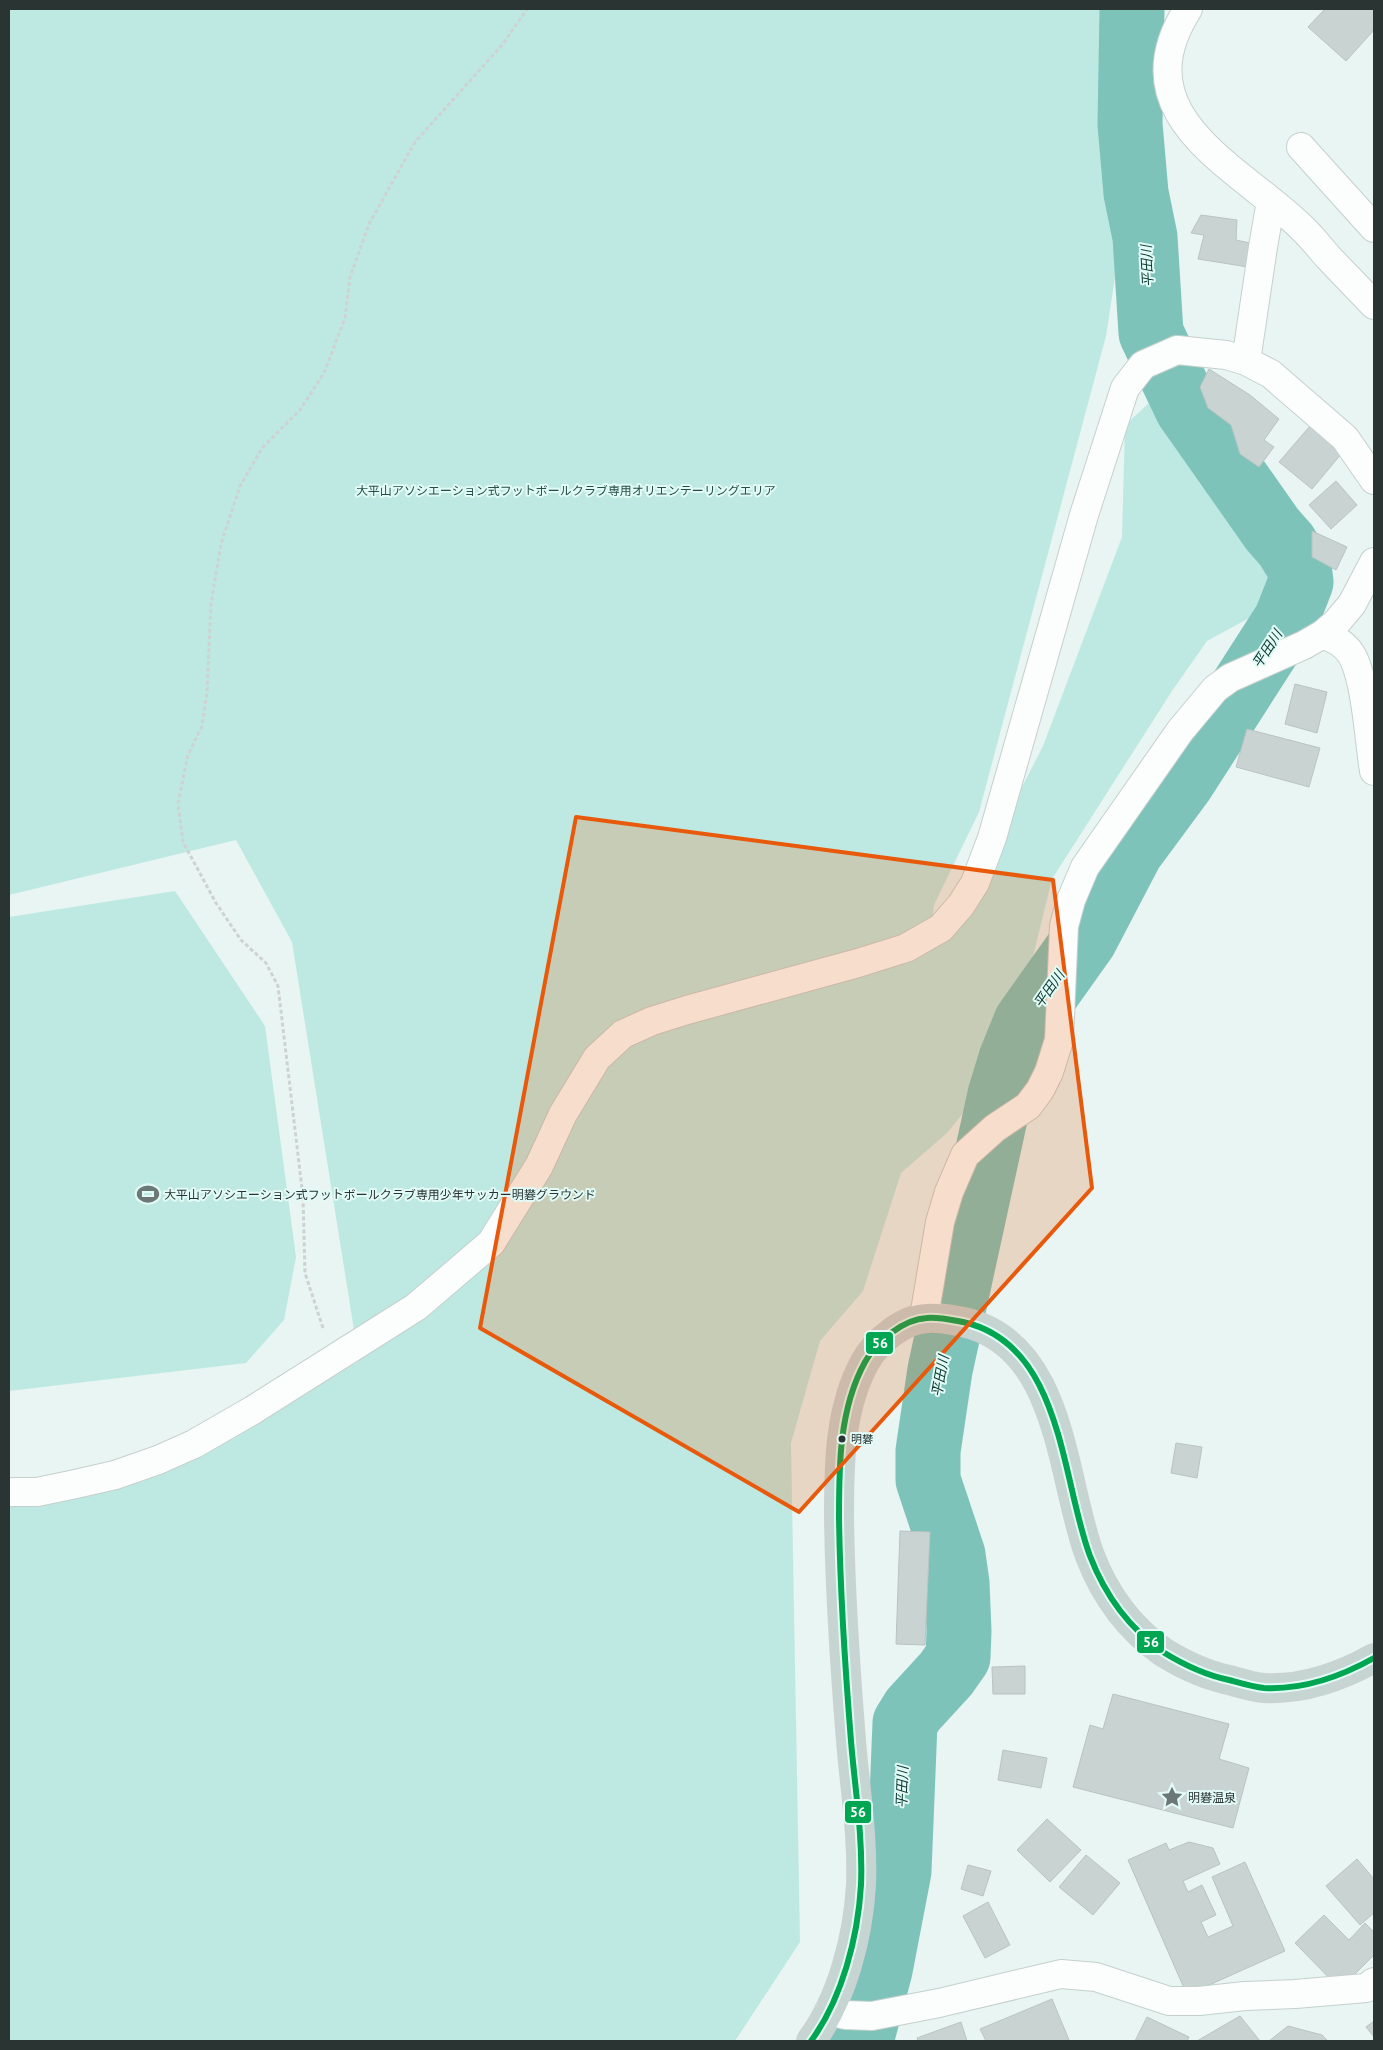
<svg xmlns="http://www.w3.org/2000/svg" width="1383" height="2050" font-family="'PT Sans','Noto Sans JP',sans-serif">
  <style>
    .green { fill: #bee9e2 }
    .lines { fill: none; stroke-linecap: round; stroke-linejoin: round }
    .river { stroke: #7ec3b9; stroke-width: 65 }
    .building { fill: #c9d3d1; stroke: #b9c4c2 }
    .street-casing { stroke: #c5d0cd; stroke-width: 30 }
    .highway-casing { stroke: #ccd2d1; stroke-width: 30 }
    .path { stroke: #ced2d2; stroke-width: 3; stroke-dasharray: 4 2.5; stroke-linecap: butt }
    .street { stroke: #fcfefd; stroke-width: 28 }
    .highway { stroke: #c6d4d2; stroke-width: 28 }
    .bus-1-casing { stroke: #e2fbf6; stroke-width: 10 }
    .bus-1 { stroke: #00a651; stroke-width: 6 }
    .marked { fill: #e8590c; fill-opacity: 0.2; stroke: #e8590c; stroke-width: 4; stroke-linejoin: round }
    .bus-dot { fill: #2a3432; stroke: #e2fbf6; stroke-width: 2 }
    .labels { text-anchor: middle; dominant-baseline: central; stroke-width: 4; stroke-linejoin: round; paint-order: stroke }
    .bus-label { font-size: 11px; fill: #2a3432; stroke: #e2fbf6; text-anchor: start }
    .park-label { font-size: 12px; fill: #254f49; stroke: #e2fbf6 }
    .poi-label { font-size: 12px; fill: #2a3432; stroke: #e2fbf6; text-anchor: start }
    .water-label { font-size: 14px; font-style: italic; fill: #0e3b35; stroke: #e2fbf6 }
    .line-badge { stroke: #e2fbf6; stroke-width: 2 }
    .badge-label { font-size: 14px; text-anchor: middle; font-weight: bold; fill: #fff }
  </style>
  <rect width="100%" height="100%" fill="#e8f5f2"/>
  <path class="green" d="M9 9H1156L1106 336 979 812 934 905 929 948 956 916 1043 746 1122 537 1125 425 1160 393 1190 454 1292 571 1264 610 1207 641 1172 691 1052 879 1024 993 1007 1012 968 1107 947 1133 901 1173 863 1291 820 1341 791 1443 800 1942 735 2041H9V1496L45 1499 141 1482 230 1439 359 1361 292 942 236 840 9 895Z
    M175 891 265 1026 296 1257 284 1320 246 1363 9 1391V917Z"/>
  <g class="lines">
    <path class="river" d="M861 2041 880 1970 899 1871 905 1723 913 1710 946 1674 958 1657 959 1631 957 1583 953 1555 928 1480V1451L940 1370 1000 1095 1011 1059 1026 1022 1085 939 1131 851 1182 782 1286 620 1301 582 1299 566 1286 545 1272 529 1187 408 1151 333 1145 237 1136 193 1130 124 1132 9"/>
  </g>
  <path class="building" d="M1325 9H1374V30L1346 61 1308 27Z
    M1201 215 1237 220 1236 240 1250 243 1248 267 1198 259 1204 235 1191 233Z
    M1209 369 1250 395 1279 419 1264 440 1274 447 1259 467 1240 454 1231 425 1208 408 1200 387Z
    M1310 426 1342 453 1312 489 1279 462Z
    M1336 481 1357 505 1331 529 1309 505Z
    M1312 531 1347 547 1336 570 1312 557Z
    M1295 684 1327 692 1317 733 1285 724Z
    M1247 729 1320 748 1309 787 1236 767Z
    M1176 1443 1202 1447 1197 1478 1171 1473Z
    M900 1531 930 1532 925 1645 896 1644Z
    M1025 1666V1694H993L992 1667Z
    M1113 1694 1229 1724 1219 1759 1249 1768 1233 1828 1073 1787 1090 1725 1103 1729Z
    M1003 1750 1047 1758 1041 1788 998 1780Z
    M1047 1819 1081 1850 1050 1882 1017 1850Z
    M1189 1842 1213 1848 1220 1864 1183 1881 1188 1892 1202 1885 1216 1915 1201 1922 1208 1937 1233 1926 1212 1877 1245 1862 1285 1951 1187 1995 1128 1860 1166 1843 1169 1850Z
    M1086 1855 1120 1883 1093 1915 1059 1887Z
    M1357 1859 1374 1879V1913L1360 1925 1326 1886Z
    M968 1865 991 1871 983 1896 961 1889Z
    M988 1902 1010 1945 985 1958 963 1916Z
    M1324 1915 1349 1940 1365 1923 1374 1932V1955L1340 1989 1295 1943Z
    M1052 1999 1069 2040 1065 2041H986L980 2029Z
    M1240 2016 1260 2041H1197Z
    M1147 2017 1189 2037 1187 2041H1135Z
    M1374 2021V2037L1366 2027Z
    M961 2022 967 2041H918L917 2038Z
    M1288 2026 1322 2035 1328 2041H1269Z"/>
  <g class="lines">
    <g class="street-casing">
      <path id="street" d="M1188 9C1120 116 1237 165 1301 227 1311 236 1320 248 1329 258 1344 274 1359 289 1374 305
        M1301 147 1374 228
        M1246 361 1263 247 1271 201
        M1323 634C1334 639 1344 643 1351 654 1366 678 1369 741 1374 771
        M924 1317 940 1222 949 1192 965 1155 995 1128 1028 1106 1040 1090 1049 1072 1059 1040 1064 926 1071 900 1085 867 1180 731 1215 689 1230 678 1304 645 1323 634 1336 623 1352 604 1374 562
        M9 1492H37L71 1485 115 1475 158 1460 194 1444 253 1410 416 1307 491 1243 539 1166 563 1114 597 1058 623 1034 652 1021 687 1010 858 963 906 948 941 928 961 905 975 883 992 838 1084 515 1125 388 1143 365 1177 350 1226 355 1246 361 1271 374 1345 438 1374 480
        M829 2011 845 2015 872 2016 939 2003 1061 1974 1096 1977 1169 2001H1199L1245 1996 1295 1994 1366 1988 1374 1982"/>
    </g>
    <g class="highway-casing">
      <path id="highway" d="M811 2041C842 1999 858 1937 861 1885 863 1837 855 1789 851 1741 845 1666 840 1592 839 1517 839 1466 839 1409 865 1362 876 1342 903 1319 927 1318 938 1317 952 1320 963 1322 1063 1344 1061 1479 1090 1556 1105 1595 1129 1628 1163 1652 1184 1665 1205 1675 1229 1680 1240 1683 1253 1687 1264 1688 1304 1690 1340 1677 1374 1658"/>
    </g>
    <path class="path" d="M323 1328 305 1273 303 1197 278 986 266 963 241 940 216 903 183 842 178 803 188 755 202 726 207 692 211 604 221 544 240 486 262 448 300 410 324 373 345 318 350 277 369 224 415 142 503 44 527 9"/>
    <use href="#street" class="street"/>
    <use href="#highway" class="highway"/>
    <g class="bus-1-casing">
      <path id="bus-1" d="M811 2041C842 1999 858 1937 861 1885 863 1837 855 1789 851 1741 845 1666 840 1592 839 1517 839 1466 839 1409 865 1362 876 1342 903 1319 927 1318 938 1317 952 1320 963 1322 1063 1344 1061 1479 1090 1556 1105 1595 1129 1628 1163 1652 1184 1665 1205 1675 1229 1680 1240 1683 1253 1687 1264 1688 1304 1690 1340 1677 1374 1658"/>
    </g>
    <use href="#bus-1" class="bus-1"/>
  </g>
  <path class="marked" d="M576 817 1053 880 1092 1188 799 1512 480 1328Z"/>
  <defs>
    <g id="stadium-bare" transform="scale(1.725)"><path d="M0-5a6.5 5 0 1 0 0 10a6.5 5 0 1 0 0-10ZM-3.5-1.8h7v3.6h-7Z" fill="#6c7875" stroke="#e2fbf6" stroke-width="2.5" paint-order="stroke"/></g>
    <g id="sight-bare" transform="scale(1.725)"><path d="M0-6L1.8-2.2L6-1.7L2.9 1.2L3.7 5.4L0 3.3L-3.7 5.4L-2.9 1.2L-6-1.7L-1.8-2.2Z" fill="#6c7875" stroke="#e2fbf6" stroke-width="2.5" paint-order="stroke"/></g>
  </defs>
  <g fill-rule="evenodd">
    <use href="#stadium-bare" x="148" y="1194"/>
    <use href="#sight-bare" x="1172" y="1797"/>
  </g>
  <circle class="bus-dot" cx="842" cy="1439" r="4.5"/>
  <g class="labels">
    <g class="bus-label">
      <text x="851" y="1439">明礬</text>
    </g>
    <g class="park-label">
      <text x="566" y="490">大平山アソシエーション式フットボールクラブ専用オリエンテーリングエリア</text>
    </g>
    <g class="poi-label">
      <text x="164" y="1194">大平山アソシエーション式フットボールクラブ専用少年サッカー明礬グラウンド</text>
      <text x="1188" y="1797">明礬温泉</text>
    </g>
    <g class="water-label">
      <text transform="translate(1147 266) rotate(-93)">平田川</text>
      <text transform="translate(1267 649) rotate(-57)">平田川</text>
      <text transform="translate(1049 989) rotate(-55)">平田川</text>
      <text transform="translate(940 1376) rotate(-80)">平田川</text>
      <text transform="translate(902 1787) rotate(-88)">平田川</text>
    </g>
  </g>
  <g class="line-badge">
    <rect x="865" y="1331" width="29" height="24" rx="5" fill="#00a651"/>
    <rect x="1136" y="1630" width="29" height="24" rx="5" fill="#00a651"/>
    <rect x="844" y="1800" width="28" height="24" rx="5" fill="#00a651"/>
  </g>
  <g class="badge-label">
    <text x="880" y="1348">56</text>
    <text x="1151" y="1647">56</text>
    <text x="858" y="1817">56</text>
  </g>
  <rect width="1383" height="2050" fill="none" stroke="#2a3432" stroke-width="20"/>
</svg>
